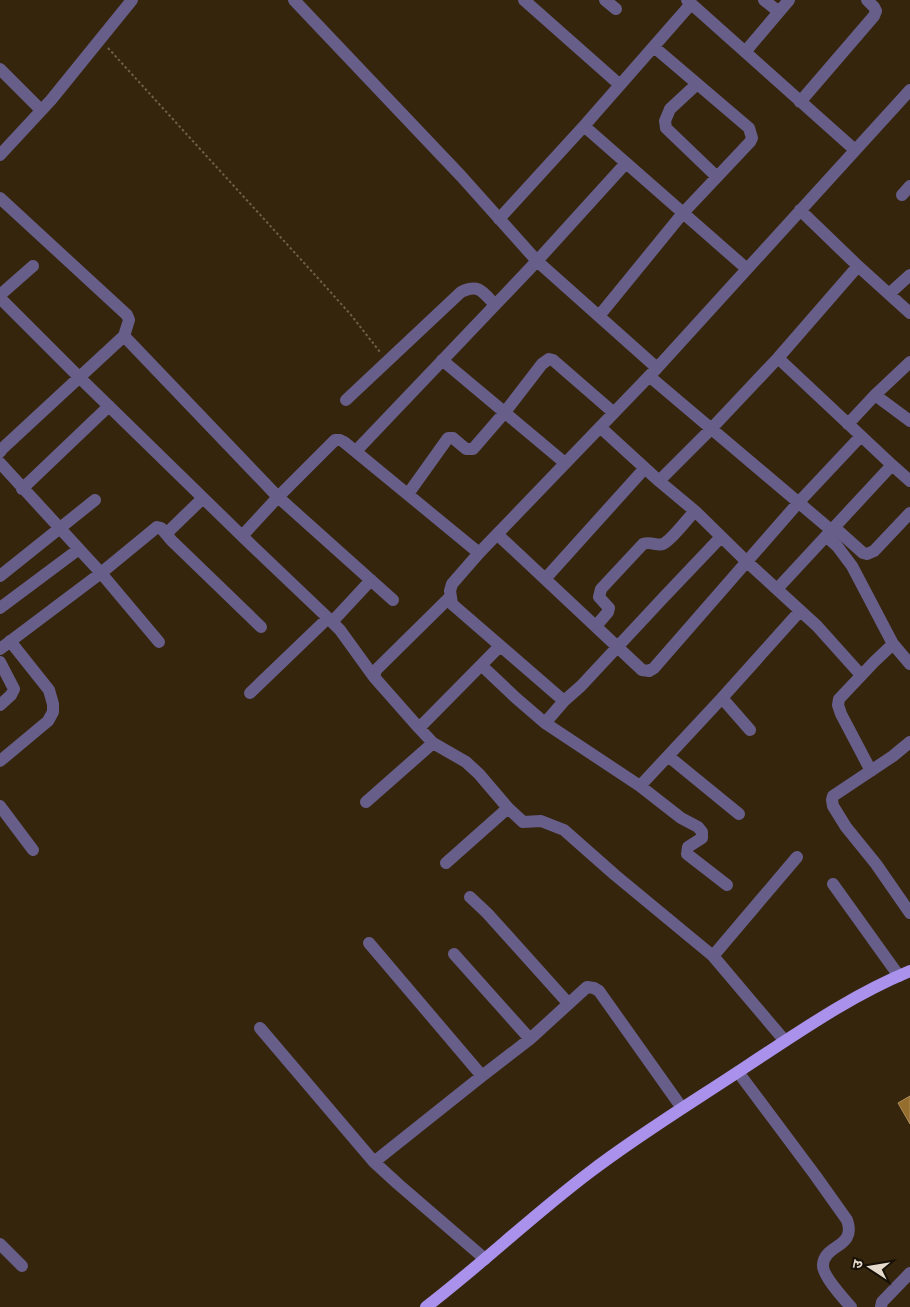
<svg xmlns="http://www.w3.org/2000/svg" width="910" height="1307" font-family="'IBM Plex Sans','Noto Sans Devanagari',sans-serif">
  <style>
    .water { fill: #956d2c; stroke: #ad8e5c }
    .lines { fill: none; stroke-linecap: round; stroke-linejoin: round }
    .path { stroke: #6e604b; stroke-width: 2; stroke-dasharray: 2.5 2.5; stroke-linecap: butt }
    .minor { stroke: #685e8a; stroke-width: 12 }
    .major { stroke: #a991ec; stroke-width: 12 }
  </style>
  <rect width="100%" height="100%" fill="#35250c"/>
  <path class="water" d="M910 1096V1124L898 1103Z"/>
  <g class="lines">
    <path class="path" d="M108 48 326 287 351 315 380 352"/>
    <path class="minor" d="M294 0 461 176 537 261 657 368
      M524 0 620 85
      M605 0 616 9
      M687 0 855 150
      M764 0 779 12
      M745 52 789 0
      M0 69 41 110
      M697 84 670 109 665 121 666 128 717 177
      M800 102 874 16 876 11 874 7 867 0
      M584 126 747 269
      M0 155 51 100 132 0
      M902 195 910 186
      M0 198 127 315 129 320 124 336 3 448 0 452
      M800 210 858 266 910 313
      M499 219 584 126 691 4
      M889 294 910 275
      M0 295 33 266
      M0 298 79 377 242 536 328 618 340 630 374 677 419 728 433 743 466 762 479 774 508 808 523 822 541 821 564 830 615 875 713 956 785 1041
      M599 316 683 213 750 142 752 138 749 128 654 47
      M124 336 278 497 393 600
      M442 360 565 463
      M649 376 831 530
      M875 395 910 421
      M346 400 461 292C479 283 483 292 495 305
      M848 424 875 395 910 362
      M600 427 659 481 695 511 746 561 817 626 861 675
      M356 451 537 261 626 163
      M0 463 101 573 159 642
      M892 465 910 481
      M659 481 711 429 778 358 858 266
      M22 489 109 406
      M408 494 448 438H453L466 449H473L505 412 542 364 549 359 553 360 614 413
      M203 498 170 530 167 535 171 540 261 627
      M834 527 863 553 867 554 874 551 910 513
      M497 534 642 670 649 671 654 668 798 503 861 436
      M242 536 278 497 335 440H340L344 442 479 553
      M826 536 837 546 852 566 893 644 910 664
      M0 576 95 500
      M545 579 645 468
      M777 589 892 465 778 358
      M0 608 79 549
      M332 622 371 580
      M596 626 608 612 609 608 599 597 601 589 643 544C650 541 657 546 663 544 671 541 688 518 695 511
      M0 649 101 573 157 527 161 528 167 535
      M0 662 14 689 11 695 0 705
      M481 665 516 698 545 723 640 786 681 818 698 827 702 832V838L688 847 687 854 727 885
      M374 677 376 670 450 597
      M250 693 328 618
      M564 701 581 686 663 598 721 537
      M545 723 564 701 452 604 450 591 452 584 479 553 657 368 910 90
      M419 728 500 646
      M750 730 722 698 800 611
      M910 742 893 756 833 796 832 800 833 806 846 827 876 864 910 913
      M668 756 739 814
      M0 761 48 721 53 712V704L49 690 10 641
      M871 771 841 714 838 705 839 699 874 662 893 644
      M640 786 722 698
      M366 802 433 743
      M0 806 33 850
      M446 863 508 808
      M833 884 899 976
      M470 897 487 913 568 1003
      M369 943 482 1076
      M454 954 530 1039
      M713 956 797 857
      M260 1028 374 1162 398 1184 485 1259
      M738 1072 815 1175 847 1220C857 1248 824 1244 823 1265 822 1275 844 1299 851 1307
      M374 1162 482 1076 530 1039 587 987 594 988 599 991 682 1108
      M0 1244 22 1266
      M881 1307 882 1302 910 1273"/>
    <path class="major" d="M426 1307C482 1264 533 1215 590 1172 641 1133 696 1100 750 1064 802 1030 852 995 910 971"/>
  </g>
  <g transform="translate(870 1267) rotate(282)" stroke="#171006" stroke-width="4" paint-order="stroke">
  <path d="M0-4L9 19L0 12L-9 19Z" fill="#e5dacc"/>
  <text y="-8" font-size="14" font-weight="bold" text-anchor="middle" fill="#e5dacc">उ</text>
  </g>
</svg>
